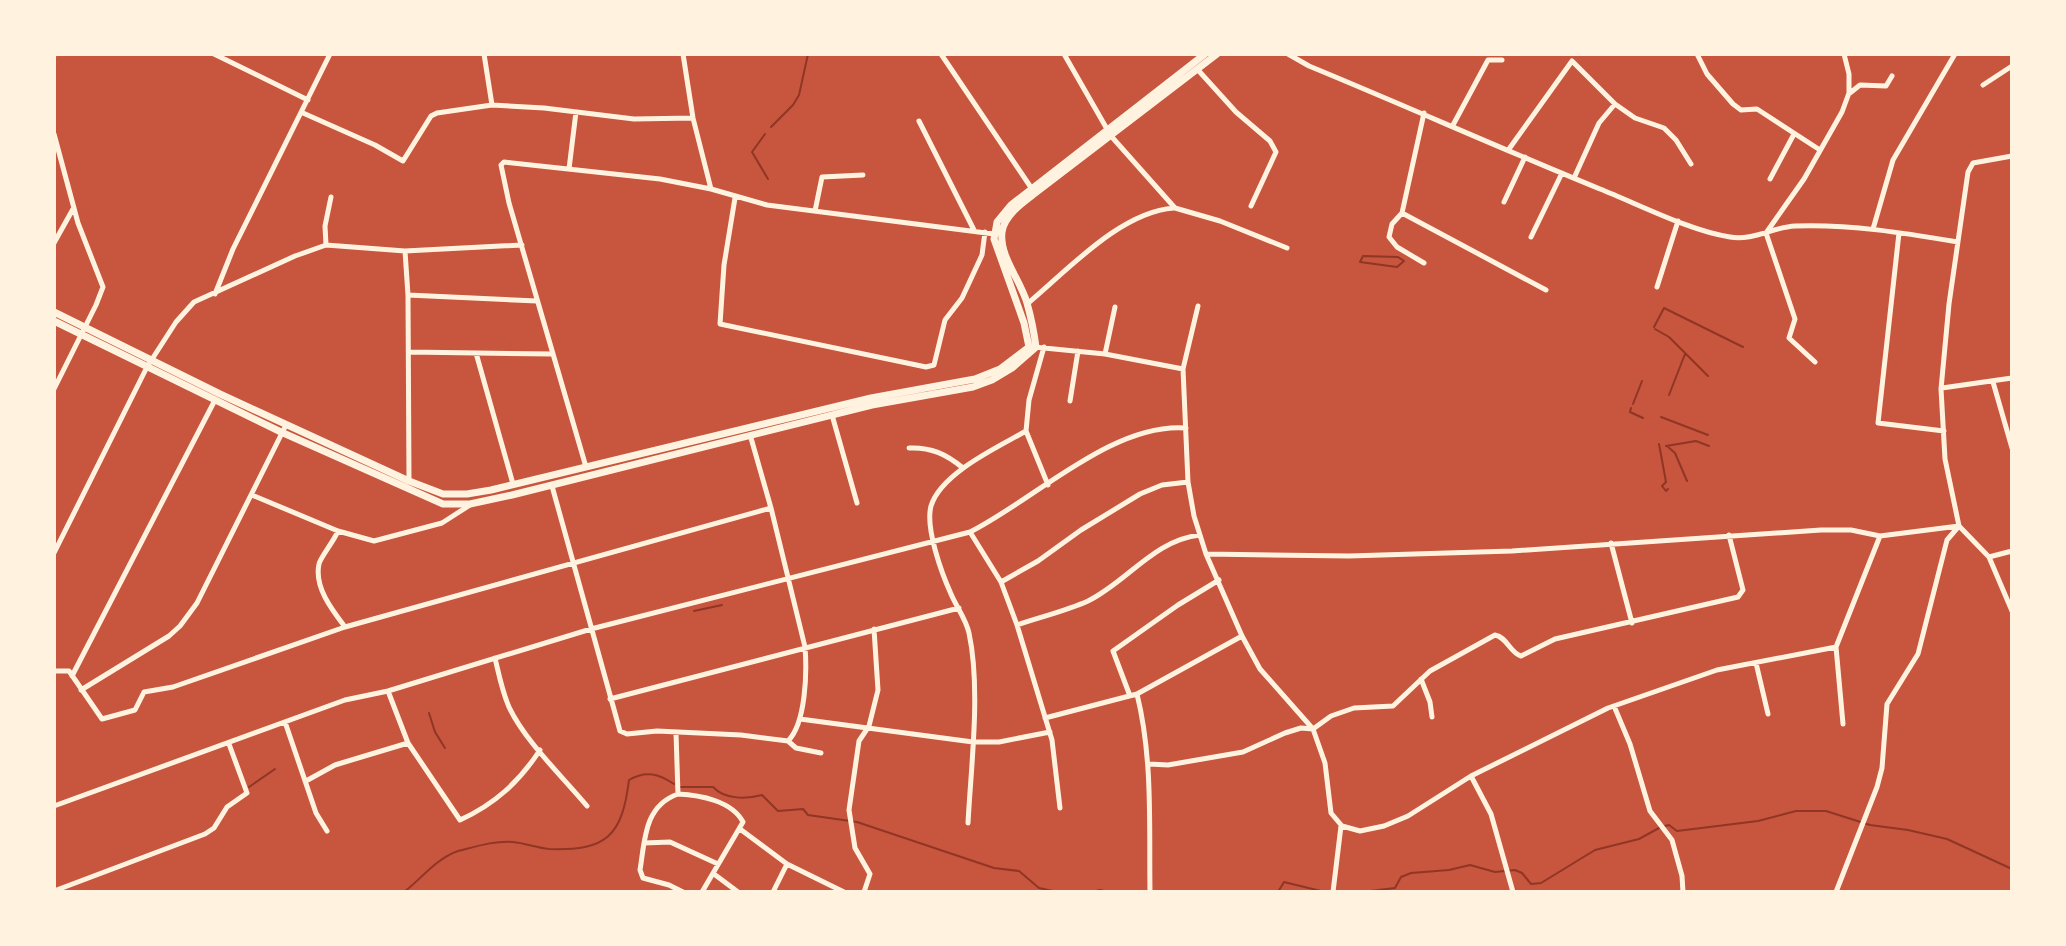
<svg xmlns="http://www.w3.org/2000/svg" width="2066" height="946" font-family="'PT Sans Narrow',sans-serif">
  <style>
    .lines { fill: none; stroke-linecap: round; stroke-linejoin: round }
    .stream { stroke: #8f3625; stroke-width: 2 }
    .minor { stroke: #fff3e0; stroke-width: 5 }
    .secondary { stroke: #fff3e0; stroke-width: 7 }
  </style>
  <rect width="100%" height="100%" fill="#c8553d"/>
  <g class="lines">
    <path class="stream" d="M771 127 793 105 799 95 808 54
      M765 134 752 152 768 179
      M1363 256 1398 257 1404 261 1397 267 1360 262Z
      M1654 327 1664 308 1743 347
      M1655 329 1669 337 1708 376
      M1669 395 1685 354
      M1633 404 1642 381
      M1631 408 1630 412 1643 418
      M1661 417 1708 435
      M1659 444 1666 482 1662 486 1666 491 1668 489
      M1666 446 1696 441 1709 446
      M1667 446 1675 453 1687 481
      M694 611 722 605
      M429 713 435 732 445 748
      M249 787 275 769
      M680 787H713C725 800 747 799 762 795L778 811 803 809 808 815 857 822 994 868 1019 871 1039 888 1057 892
      M1665 826 1669 825 1677 831 1758 821 1796 811H1826L1870 825 1908 830 1947 839 2012 869
      M404 892C421 879 437 858 458 851 474 847 496 840 513 842 525 843 537 848 549 849 607 851 622 836 629 780 646 770 659 774 674 784
      M1092 892 1100 890 1108 892
      M1278 892 1284 882 1325 892
      M1362 892 1395 888 1401 877 1411 873 1449 870 1470 865 1495 872 1515 870 1522 873 1531 884 1541 883 1595 850 1639 839 1659 828"/>
    <path class="minor" d="M214 54 308 100
      M484 54 492 105
      M683 54 693 118 711 189 767 205 994 234
      M941 54 1032 189
      M1064 54 1111 136 1175 208 1220 221 1287 248
      M1288 54 1309 66C1406 106 1502 149 1600 189 1638 204 1690 231 1730 237 1753 241 1773 227 1795 226 1850 224 1904 233 1958 242
      M1697 54 1707 74 1733 104 1741 110 1757 109 1820 150
      M54 55V54
      M1198 70 1236 112 1270 141 1276 152 1251 206
      M1983 85 2012 66
      M1850 93 1860 85 1886 86 1892 76
      M303 113 375 145 403 161 431 116 437 113 492 105 544 108 634 119 693 118
      M1424 113 1402 213 1546 290
      M919 121 974 230
      M1453 125 1488 60H1502
      M54 134 78 223 103 287 96 305 54 389
      M1509 149 1572 61 1615 104
      M2012 156 1973 163 1968 172 1949 304 1941 389 1945 459 1959 526 1989 557 2012 551
      M569 169 576 112
      M1574 178 1599 123 1615 104 1635 118 1664 128 1676 140 1691 164
      M1770 179 1794 134
      M735 198 724 265 720 324 926 367 934 365 945 320 962 298 982 255 985 232
      M1504 202 1525 157
      M815 211 822 177 863 175
      M1402 213 1392 224 1389 237 1397 247 1424 263
      M1873 229 1893 160 1955 54
      M1899 233 1878 423 1944 431
      M1531 237 1562 173
      M54 243 73 209
      M326 245 325 226 331 197
      M405 251 408 295 409 481
      M1657 287 1678 221
      M215 294 233 249 330 54
      M408 295 537 301
      M1027 304C1068 270 1120 212 1174 208
      M1198 306 1183 369 1188 482 1194 516 1206 554 1242 636 1260 669 1313 729 1325 763 1331 813 1342 826 1360 831 1384 826 1408 816 1471 776 1608 708 1717 670 1836 647 1880 536
      M1034 347 1105 354 1183 369
      M409 352 552 354
      M476 353 513 484
      M1105 354 1115 307
      M1815 362 1789 338 1795 319 1766 233 1804 179 1842 112 1849 93V74L1844 54
      M1993 382 2012 448
      M1942 388 2012 378
      M1070 401 1078 351
      M832 415 857 503
      M1026 431 1048 485
      M751 438 771 508 805 647C807 672 806 723 788 741
      M909 448C931 447 946 454 963 468
      M586 467 509 203 501 165 504 162 660 179 711 189
      M552 486 620 731 627 734 657 731 741 735 788 741 796 748 821 753
      M252 495 338 531 374 541 442 523 470 505
      M338 531C334 541 320 558 319 564 314 587 332 610 345 627
      M970 532 1001 582 1017 625 1052 740 1060 808
      M1611 543 1632 623
      M54 553 147 367 176 322 194 302 295 256 326 245 405 251 522 245
      M1206 554 1349 556 1512 551 1821 530H1851L1880 536 1959 526
      M1989 557 2012 611
      M1001 582 1038 561 1081 530 1140 494 1162 485 1188 482
      M1017 625C1040 617 1066 611 1088 601 1127 582 1154 540 1200 535
      M1836 647 1843 724
      M495 658C499 675 502 691 509 707 525 741 562 776 587 806
      M1756 663 1768 714
      M54 671H69L102 719 135 710 144 692 173 687 345 627 771 508
      M72 676 215 400
      M1421 679 1430 702 1432 717
      M81 690 169 636 180 626 197 603 286 425
      M388 691 408 743 460 820C495 804 519 782 540 750
      M1137 694C1153 759 1149 825 1150 892
      M1130 696 1113 651 1178 605 1219 580
      M610 699 959 608
      M1614 706 1630 744 1650 811 1672 840 1682 876 1683 892
      M1045 718 1137 694 1242 636
      M800 719 973 742H999L1050 732
      M285 722 316 813 327 831
      M676 733 678 794C644 806 645 840 640 870L643 878 669 885 683 892
      M1149 764 1168 765 1243 752 1285 733 1301 728 1313 729 1331 716 1354 708 1393 706 1430 671 1495 635C1507 637 1510 653 1521 656L1555 639 1738 597 1743 590 1729 535
      M1471 776 1491 814 1513 892
      M306 781 335 765 408 743
      M678 794C700 795 732 801 743 822L702 892
      M54 806 345 700 388 691 591 629 970 532C1034 500 1113 422 1186 428
      M968 823C971 766 981 689 969 633 966 619 957 608 951 594 942 574 925 528 931 506 941 473 998 447 1026 431L1029 400 1044 347
      M740 829 787 864
      M644 843 670 842 718 864
      M714 874 738 892
      M54 891 205 834 214 828 227 807 247 793 229 744
      M773 892 787 864 844 892
      M864 892 870 874 855 848 849 810 859 741 869 726 878 690 874 629
      M1333 892 1341 826
      M1836 892 1877 787 1882 768 1887 704 1918 654 1947 540 1959 526"/>
    <path class="secondary" d="M54 312 220 394 409 481 443 494H467L491 490 871 398 975 379 1000 369 1029 347 1024 323 994 239 997 222 1011 205 1205 54
      M54 321 281 432 443 504H470L512 495 872 405 973 387 992 380 1012 368 1036 347C1034 332 1031 317 1027 303 1021 281 999 256 1002 232 1004 216 1022 203 1034 194L1217 54"/>
  </g>
  <rect width="2066" height="946" fill="none" stroke="#fff3e0" stroke-width="112"/>
</svg>
